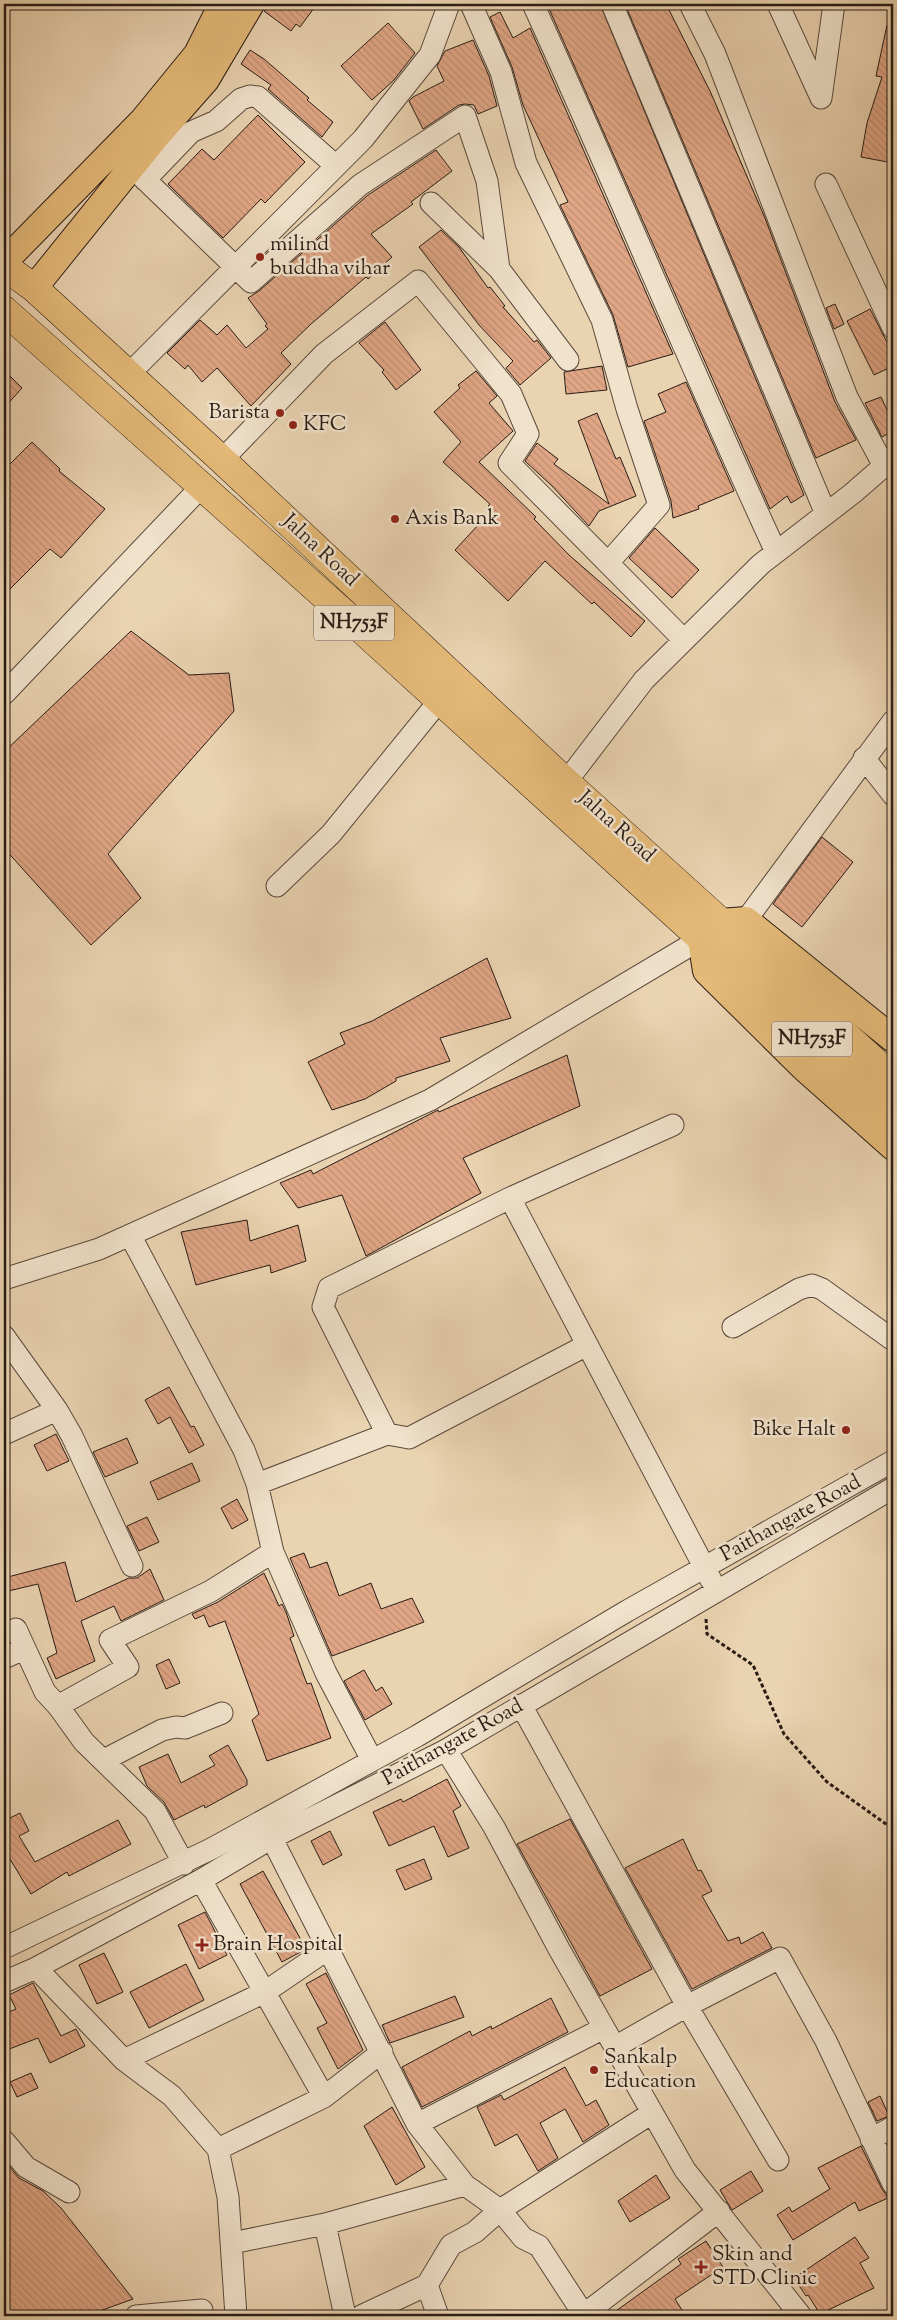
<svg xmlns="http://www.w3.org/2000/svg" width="897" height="2320" font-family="'Sorts Mill Goudy',serif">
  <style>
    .building { fill: url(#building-back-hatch); stroke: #291c15 }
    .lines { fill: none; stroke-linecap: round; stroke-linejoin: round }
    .minor-casing { stroke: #594a3c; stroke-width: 23 }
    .major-casing { stroke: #291c15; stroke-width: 28 }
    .highway-casing { stroke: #291c15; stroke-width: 29 }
    .path { stroke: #291c15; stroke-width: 3; stroke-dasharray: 4 2.5; stroke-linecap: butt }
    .minor { stroke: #f1e2cc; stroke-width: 21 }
    .major { stroke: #e5ba78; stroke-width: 26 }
    .highway { stroke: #e5ba78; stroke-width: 28 }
    .poi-dot { fill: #8f2418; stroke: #f1e2cc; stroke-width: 2 }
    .labels { text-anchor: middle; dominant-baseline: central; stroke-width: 5; stroke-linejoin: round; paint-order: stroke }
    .shield { fill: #f1e2cc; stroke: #65574c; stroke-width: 1 }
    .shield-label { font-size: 20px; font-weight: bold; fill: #291c15 }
    .poi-label { font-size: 21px; fill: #291c15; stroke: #f1e2cc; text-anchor: start }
    .street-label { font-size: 21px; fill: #291c15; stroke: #f1e2cc }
  </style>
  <defs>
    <pattern id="building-back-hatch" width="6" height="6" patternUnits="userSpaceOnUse" patternTransform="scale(1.25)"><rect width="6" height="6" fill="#e0a685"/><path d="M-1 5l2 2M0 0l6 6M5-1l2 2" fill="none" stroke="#c08e72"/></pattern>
  </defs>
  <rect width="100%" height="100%" fill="#ead3b1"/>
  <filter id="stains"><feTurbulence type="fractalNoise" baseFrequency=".004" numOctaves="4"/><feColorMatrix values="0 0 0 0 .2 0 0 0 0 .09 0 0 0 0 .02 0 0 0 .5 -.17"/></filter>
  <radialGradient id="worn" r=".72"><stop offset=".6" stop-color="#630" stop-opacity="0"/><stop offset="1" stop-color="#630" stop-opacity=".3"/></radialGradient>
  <path class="building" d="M266 4H317L300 27 296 24 291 31 264 11Z
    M547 4H600L804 495 791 503 787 496 770 509Z
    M625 4H666L710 91 765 218 835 402 856 440 816 458Z
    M500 12 513 38 530 28 673 354 628 367 613 315 560 205 568 202 523 105 512 67 490 17Z
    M388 23 415 53 394 80 372 100 341 66Z
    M887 25H893V163L861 157 867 123 882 77 876 76Z
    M473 40 489 76 497 106 478 114 474 105 465 104 459 105 423 129 409 101 413 97 444 81 437 66 445 51Z
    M250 50 264 59 309 98 307 100 333 122 322 137 268 89 271 85 241 64Z
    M258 115 305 162 265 203 261 199 223 238 168 184 202 149 214 160Z
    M436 150 452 171 411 202 413 204 371 234 392 257 368 279 366 277 311 324 281 353 291 364 251 406 217 368 202 382 188 365 185 369 167 353 200 320 217 335 227 325 246 348 268 329 265 326 267 324 248 298 259 291 368 195Z
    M441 230 459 247 488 288 490 287 505 306 503 307 534 342 537 340 551 358 520 385 506 368 513 361 479 325 419 247Z
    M835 304 844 324 834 329 826 308Z
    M870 309 893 354V366L874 375 847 321Z
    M385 322 421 370 396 390 382 372 384 370 359 343Z
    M602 366 607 390 566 394 564 372Z
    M4 370 22 388 4 408Z
    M476 371 497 396 489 403 513 431 479 462 536 517 534 519 569 555 645 621 631 637 594 602 592 604 545 561 508 601 455 550 492 510 488 506 490 504 443 462 461 442 434 412 460 388 458 385Z
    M686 382 734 491 698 506 699 509 673 518 671 501 644 421 666 412 658 394Z
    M881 397 893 423V431L882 437 865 403Z
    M597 413 616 459 620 457 636 496 599 511 589 526 552 486 525 461 537 443 558 459 554 464 609 504 578 421Z
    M32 442 60 469 59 471 105 509 61 558 50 549 10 589 4 582V470Z
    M655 528 699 570 672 598 629 558Z
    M131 631 189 675 229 673 234 711 108 854 141 898 91 945 4 848V752Z
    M822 837 853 862 802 927 773 904Z
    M487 958 511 1018 440 1038 450 1061 396 1078V1081L365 1099 332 1110 308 1062 345 1044 340 1033 372 1021Z
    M567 1055 580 1106 463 1158 481 1193 366 1256 342 1195 298 1208 280 1183 311 1170 313 1174 438 1110 439 1112Z
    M247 1220 250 1241 298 1225 306 1261 271 1273 270 1265 196 1285 181 1232Z
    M169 1387 191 1427 194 1426 204 1445 189 1453 170 1417 158 1424 145 1400Z
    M56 1434 69 1461 47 1471 34 1445Z
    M127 1438 138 1463 105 1477 93 1452Z
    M192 1463 200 1481 158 1500 150 1482Z
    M237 1499 248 1520 232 1529 221 1508Z
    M147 1517 159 1542 139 1551 127 1526Z
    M304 1553 310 1568 327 1562 339 1596 371 1583 381 1609 412 1598 424 1622 332 1656 290 1558Z
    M65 1562 76 1602 129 1578H137L150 1569 164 1600 121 1621 114 1606 81 1621 95 1661 56 1679 47 1658 57 1653 38 1584 4 1592V1578Z
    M264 1573 279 1606 282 1604 286 1612 294 1636 290 1638 307 1684 311 1683 331 1738 267 1761 252 1720 259 1714 225 1621 209 1627 204 1615 195 1619 192 1614 218 1602Z
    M169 1659 180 1683 166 1689 156 1665Z
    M364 1670 376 1691 382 1687 392 1704 365 1720 344 1681Z
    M228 1745 247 1780V1785L205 1808 204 1805 174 1820 164 1802 147 1786 139 1767 168 1754 181 1783 215 1765 209 1756Z
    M447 1779 461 1806 453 1811 469 1848 448 1857 434 1826 389 1846 373 1812 401 1799 403 1802Z
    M4 1812 8 1819 20 1813 29 1831 19 1836 35 1862 118 1820 131 1844 69 1876 67 1872 31 1894 4 1849Z
    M570 1819 652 1969 600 1996 517 1844Z
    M330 1831 342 1855 323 1865 311 1841Z
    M683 1839 698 1871 701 1870 712 1891 702 1896 728 1941 739 1937 741 1944 763 1932 772 1948 692 1989 625 1868Z
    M424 1859 432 1879 405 1890 396 1870Z
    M263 1871 306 1949 282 1962 240 1884Z
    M205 1912 227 1955 199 1969 178 1925Z
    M104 1953 123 1992 97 2004 79 1965Z
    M186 1964 204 2000 149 2028 130 1992Z
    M326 1973 363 2050 338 2069 317 2028 327 2023 306 1984Z
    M33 1983 61 2036 76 2029 85 2046 50 2063 38 2038 4 2051V2014L16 2009 9 1995Z
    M455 1996 464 2017 390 2043 382 2025Z
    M551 1998 568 2032 422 2107 402 2067 470 2031 472 2036 491 2026 492 2029Z
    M565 2067 586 2106 596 2100 609 2125 583 2142 565 2109 540 2123 558 2158 538 2171 517 2134 495 2146 477 2107 501 2095 504 2100Z
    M31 2073 38 2088 17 2097 10 2082Z
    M880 2096 889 2116 877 2121 868 2102Z
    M392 2107 425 2167 396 2185 364 2126Z
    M861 2146 882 2189 888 2198 859 2211 855 2202 793 2240 777 2215 789 2207 792 2212 830 2189 818 2168Z
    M4 2160 19 2178 43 2191 61 2208 133 2299 86 2316H9L4 2304Z
    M751 2171 763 2191 732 2210 720 2190Z
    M656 2175 670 2198 630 2222 618 2201Z
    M855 2237 869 2258 860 2263 874 2288 820 2314 808 2295 806 2296 794 2278Z
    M706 2241 723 2267 675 2299 682 2310 675 2316H609L681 2264 678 2259Z"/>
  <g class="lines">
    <g class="minor-casing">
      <path id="minor" d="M471 4 501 72 526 163 602 320 627 409 659 505 608 563
        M533 4C616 186 692 371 776 552
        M612 4 826 514
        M690 4 715 54 847 397 884 466
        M778 4 821 98
        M821 98 834 4
        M132 167 251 282 360 185 465 116 487 181 499 269
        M145 180 191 132 216 121 241 99 250 96 258 97 336 166
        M826 184 893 328
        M431 203 499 269 568 360
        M127 376 363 139 430 55 449 4
        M222 460 324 354 418 281 511 394 528 434 509 463 684 640
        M4 694 201 487
        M864 758 893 795
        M566 782 644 680 761 564 853 493 884 466 893 461
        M277 886 331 834 439 701
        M746 920 893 721
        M673 1125 510 1198 711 1580
        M130 1235 244 1450 257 1484 273 1552 326 1673 372 1760
        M4 1279 99 1249 430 1100 701 939
        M733 1327 799 1289 812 1285 822 1289 893 1340
        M4 1336 57 1410 72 1436 132 1566
        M4 1434 57 1410
        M387 1434 323 1307 329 1288 510 1198
        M257 1484 387 1434 409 1438 587 1345
        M16 1629 45 1692 58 1706
        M4 1658 24 1649
        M521 1705 687 2006 778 2160
        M446 1750 494 1827 559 1949 685 2170 801 2316
        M104 1760 162 1730 176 1727 185 1728 222 1713
        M266 1827 417 2124 465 2185 500 2210 652 2113
        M184 1864 155 1811 84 1742 58 1706 128 1667 110 1640 211 1591 273 1552
        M201 1880 324 2097
        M4 1948 211 1849 417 1736 627 1611 893 1461
        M36 1968 124 2060 172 2096 218 2149 228 2197 236 2316
        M4 1982 36 1968 201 1880 270 1839 446 1750 893 1488
        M615 2047 687 2006 780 1958 826 2041 893 2184
        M124 2060 265 1992 328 1949
        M417 2124 604 2028
        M871 2139 893 2127
        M4 2141 26 2167 69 2192
        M218 2149 324 2097 382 2052
        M232 2243 325 2224
        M427 2285 451 2245 475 2232 500 2210 523 2238 539 2246 584 2315
        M136 2316 202 2310V2316
        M345 2316 325 2224 465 2185
        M361 2316 427 2285 438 2316
        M582 2316 719 2211"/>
    </g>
    <g class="major-casing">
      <path id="major" d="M4 262 143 120 197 54 222 4
        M34 288 155 138 206 80 251 4
        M720 922 746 920 893 1039
        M701 939 706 971 804 1068 893 1147"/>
    </g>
    <g class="highway-casing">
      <path id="highway" d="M4 266 34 288 222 460 566 782 893 1078
        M4 310 348 617 893 1113"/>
    </g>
    <path class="path" d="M706 1619 707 1634 753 1665 784 1734 827 1782 893 1829"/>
    <use href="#minor" class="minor"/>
    <use href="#major" class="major"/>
    <use href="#highway" class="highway"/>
  </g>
  <g class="poi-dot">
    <circle cx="260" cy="257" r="5"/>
    <circle cx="280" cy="413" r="5"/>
    <circle cx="293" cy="425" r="5"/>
    <circle cx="395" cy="519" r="5"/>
    <circle cx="846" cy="1430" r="5"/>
    <path d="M199.5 1937.5h5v5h5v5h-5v5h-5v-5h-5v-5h5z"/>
    <circle cx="594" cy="2070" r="5"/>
    <path d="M698.5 2259.5h5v5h5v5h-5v5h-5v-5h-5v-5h5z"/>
  </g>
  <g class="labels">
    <g class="shield">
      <rect x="314" y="605.5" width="80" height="35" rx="4"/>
      <rect x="772" y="1021.5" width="80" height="35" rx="4"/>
    </g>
    <g class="shield-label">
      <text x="354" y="623">NH753F</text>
      <text x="812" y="1039">NH753F</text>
    </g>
    <g class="poi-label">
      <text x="270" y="245">milind<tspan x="270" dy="24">buddha vihar</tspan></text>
      <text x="270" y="413" text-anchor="end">Barista</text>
      <text x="303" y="425">KFC</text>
      <text x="405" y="519">Axis Bank</text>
      <text x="836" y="1430" text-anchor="end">Bike Halt</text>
      <text x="213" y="1945">Brain Hospital</text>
      <text x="604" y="2058">Sankalp<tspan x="604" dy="24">Education</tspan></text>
      <text x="712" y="2255">Skin and<tspan x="712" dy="24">STD Clinic</tspan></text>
    </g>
    <g class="street-label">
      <text transform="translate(320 551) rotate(43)">Jalna Road</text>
      <text transform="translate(616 827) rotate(42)">Jalna Road</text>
      <text transform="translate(791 1519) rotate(-29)">Paithangate Road</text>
      <text transform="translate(453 1743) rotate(-29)">Paithangate Road</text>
    </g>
  </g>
  <rect width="897" height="2320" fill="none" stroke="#ead3b1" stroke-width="20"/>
  <rect x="5" y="5" width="887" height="2310" fill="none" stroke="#291c15" stroke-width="2.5"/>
  <rect x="10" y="10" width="877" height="2300" fill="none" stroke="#291c15"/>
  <rect width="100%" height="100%" filter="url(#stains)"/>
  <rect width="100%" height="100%" fill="url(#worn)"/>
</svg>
